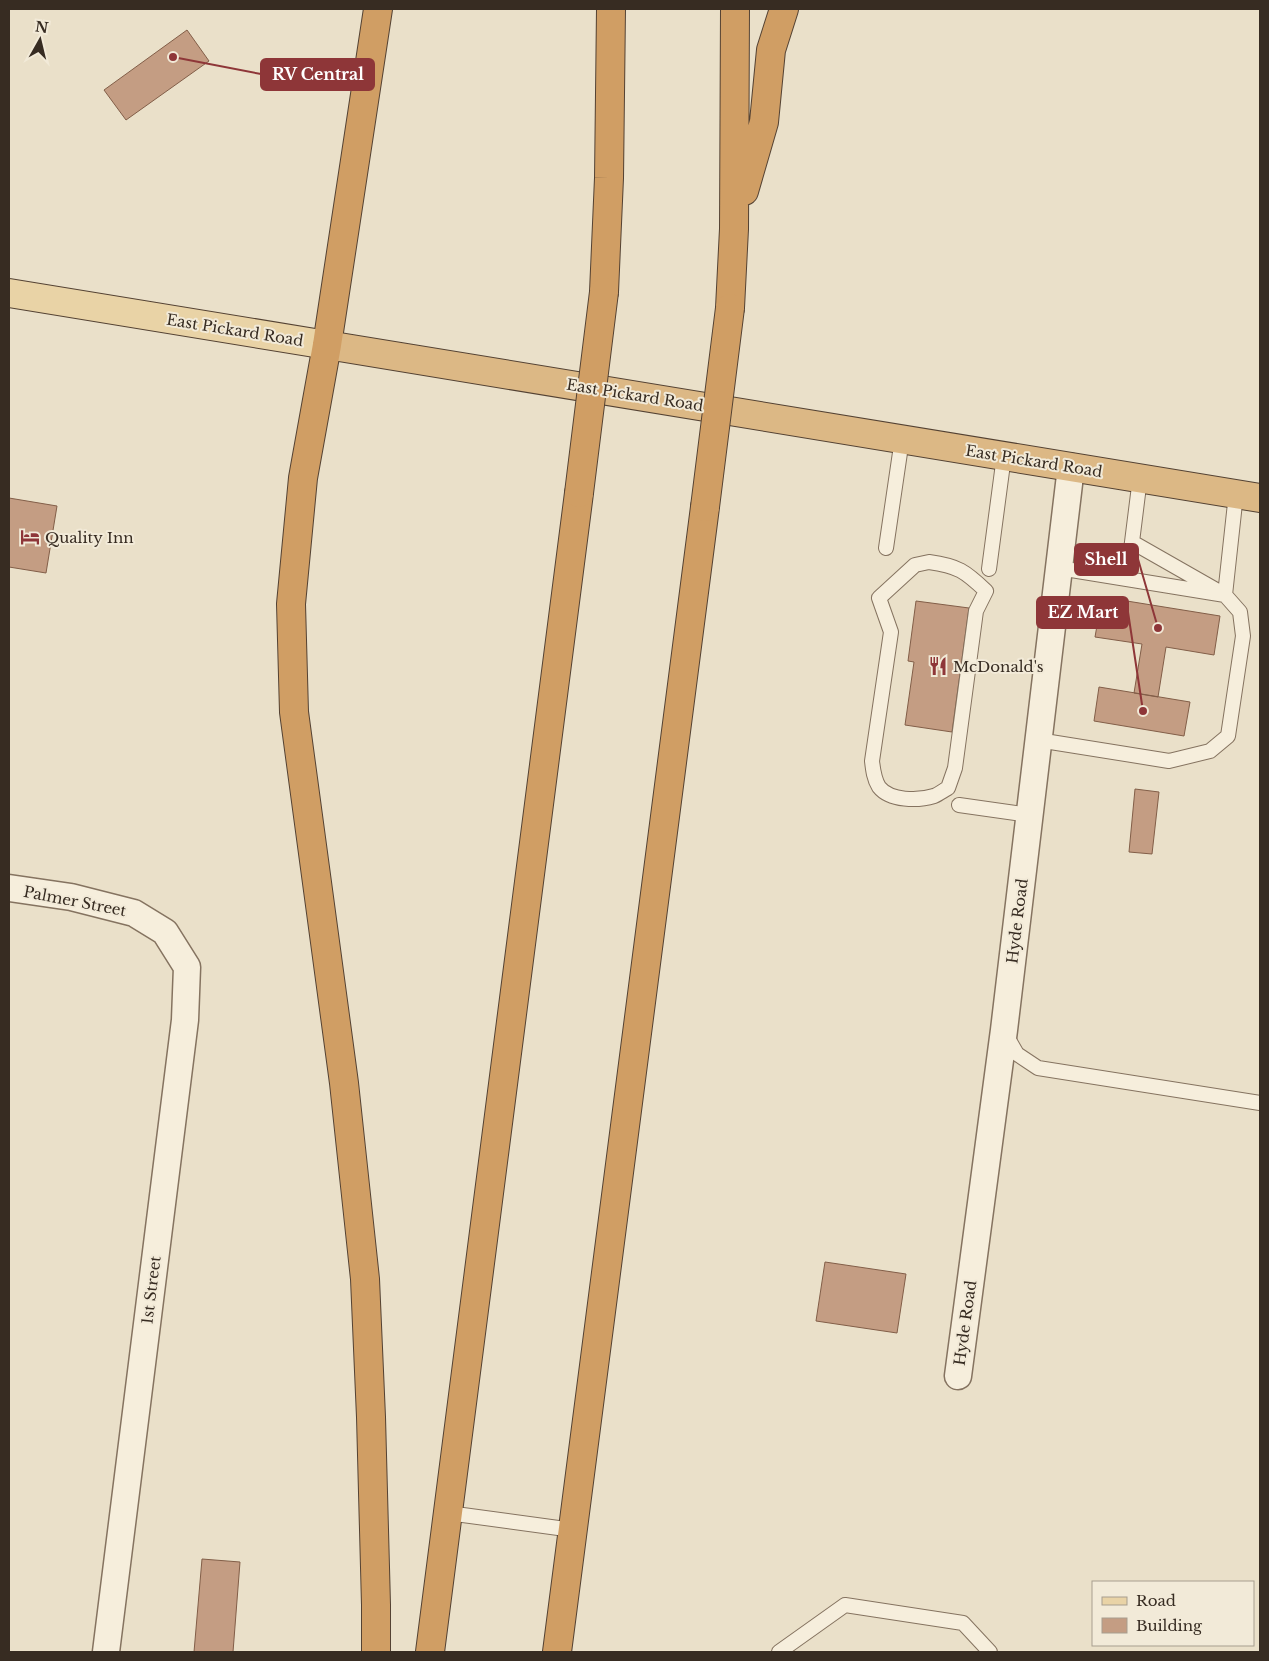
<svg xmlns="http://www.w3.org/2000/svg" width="1269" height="1661" font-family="'Libre Baskerville',serif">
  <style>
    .building { fill: #c49d83; stroke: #825e48 }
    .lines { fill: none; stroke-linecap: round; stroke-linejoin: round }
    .service-casing { stroke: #857360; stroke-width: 16 }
    .minor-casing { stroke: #857360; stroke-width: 29 }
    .primary-casing { stroke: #544233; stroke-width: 30 }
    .trunk-casing { stroke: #544233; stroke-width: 30 }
    .motorway-casing { stroke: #544233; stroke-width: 30 }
    .service { stroke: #f6eedc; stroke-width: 14 }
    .minor { stroke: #f6eedc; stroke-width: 26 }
    .primary { stroke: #e9d3a6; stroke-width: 28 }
    .trunk { stroke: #dcb885; stroke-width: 28 }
    .motorway { stroke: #d09e64; stroke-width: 28 }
    .motorway-bridge-casing { stroke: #544233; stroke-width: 30; stroke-linecap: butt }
    .motorway-bridge { stroke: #d09e64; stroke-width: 28 }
    .labels { text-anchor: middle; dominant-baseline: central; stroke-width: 4; stroke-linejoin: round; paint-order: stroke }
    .street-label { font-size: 15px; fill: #372c22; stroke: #f2ead8 }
    .poi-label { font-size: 15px; fill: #372c22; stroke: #f2ead8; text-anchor: start }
    .leader { fill: none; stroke: #8e3638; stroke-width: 2 }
    .callout-dot { fill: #8e3638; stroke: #f2ead8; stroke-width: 2 }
    .callout { fill: #8e3638; stroke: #8e3638; stroke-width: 2 }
    .callout-label { font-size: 16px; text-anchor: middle; font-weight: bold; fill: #fff }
  </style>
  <rect width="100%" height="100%" fill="#eae0c9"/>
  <path class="building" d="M187 30 209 61 126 120 104 90Z
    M9 498 57 506 46 573 9 567Z
    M1102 597 1220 616 1214 655 1166 647 1158 697 1134 693 1142 644 1095 637Z
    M916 601 969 608 952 732 905 725 914 662 908 661Z
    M1099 687 1190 702 1184 736 1094 721Z
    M1135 789 1159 792 1152 854 1129 852Z
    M825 1262 906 1274 897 1333 816 1321Z
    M202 1559 240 1562 233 1652H194Z"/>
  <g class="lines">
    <g class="service-casing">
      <path id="service" d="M886 548 902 439
        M929 562C958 566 965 571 986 591L976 611 955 768 948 788C944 790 939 794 934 796 918 801 890 801 879 787 874 779 873 770 872 761L891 632 879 598 915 565Z
        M1059 568 1225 595 1236 494
        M989 569 1004 456
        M1126 579 1132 542
        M1038 740 1169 761 1210 751 1228 736 1243 636 1240 612 1225 595 1132 542 1140 478
        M959 805 1029 815
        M1005 1033 1017 1054 1038 1068 1260 1103
        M448 1513 573 1530
        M779 1652 845 1605 963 1623 990 1652"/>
    </g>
    <g class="minor-casing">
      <path id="minor" d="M9 888 71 897 134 913 165 932 187 967 185 1020 106 1652
        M958 1376 1004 1030 1071 467"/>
    </g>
    <g class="primary-casing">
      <path id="primary" d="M9 293 327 345"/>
    </g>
    <g class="trunk-casing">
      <path id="trunk" d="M327 345 1260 498"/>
    </g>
    <g class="motorway-casing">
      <path id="motorway" d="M744 191 764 122 771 50 784 9
        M604 292 609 178 611 9
        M730 308 734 229 735 9
        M376 1652V1605L371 1417 365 1279 344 1083 294 712 291 604 303 478 327 345 378 9
        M430 1652 579 493
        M557 1652 705 507"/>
    </g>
    <use href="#service" class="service"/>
    <use href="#minor" class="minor"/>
    <use href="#primary" class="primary"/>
    <use href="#trunk" class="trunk"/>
    <use href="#motorway" class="motorway"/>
    <g class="motorway-bridge-casing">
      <path id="motorway-bridge" d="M579 493 604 292
        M705 507 730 308"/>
    </g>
    <use href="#motorway-bridge" class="motorway-bridge"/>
  </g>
  <defs>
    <g id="hotel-bare" transform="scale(1.5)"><path d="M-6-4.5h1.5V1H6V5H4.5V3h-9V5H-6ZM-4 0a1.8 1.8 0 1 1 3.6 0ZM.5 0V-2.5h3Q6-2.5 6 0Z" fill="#8e3638" stroke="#f2ead8" stroke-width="2.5" paint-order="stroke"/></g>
    <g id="restaurant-bare" transform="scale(1.5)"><path d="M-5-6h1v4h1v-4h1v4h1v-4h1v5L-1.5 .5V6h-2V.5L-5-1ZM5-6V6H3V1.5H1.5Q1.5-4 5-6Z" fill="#8e3638" stroke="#f2ead8" stroke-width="2.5" paint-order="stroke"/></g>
  </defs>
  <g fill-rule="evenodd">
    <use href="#hotel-bare" x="30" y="537"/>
    <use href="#restaurant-bare" x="938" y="666"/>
  </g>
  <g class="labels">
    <g class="street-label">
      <text transform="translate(235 330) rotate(9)">East Pickard Road</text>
      <text transform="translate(635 395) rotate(9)">East Pickard Road</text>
      <text transform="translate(1034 461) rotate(9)">East Pickard Road</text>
      <text transform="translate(75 901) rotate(11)">Palmer Street</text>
      <text transform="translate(1017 921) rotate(-83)">Hyde Road</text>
      <text transform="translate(151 1290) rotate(-83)">1st Street</text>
      <text transform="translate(965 1323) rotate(-82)">Hyde Road</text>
    </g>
    <g class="poi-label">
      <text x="45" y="537">Quality Inn</text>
      <text x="953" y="666">McDonald's</text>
    </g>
  </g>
  <path class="leader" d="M173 57L261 74M1158 628L1138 559M1143 711L1128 612"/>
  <g class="callout-dot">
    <circle cx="173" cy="57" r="5"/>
    <circle cx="1158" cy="628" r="5"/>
    <circle cx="1143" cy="711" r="5"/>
  </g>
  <g class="callout">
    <rect x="261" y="59" width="113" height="31" rx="5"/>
    <rect x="1075" y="544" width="63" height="31" rx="5"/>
    <rect x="1037" y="597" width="91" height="31" rx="5"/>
  </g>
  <g class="callout-label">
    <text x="318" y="80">RV Central</text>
    <text x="1106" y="565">Shell</text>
    <text x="1083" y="618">EZ Mart</text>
  </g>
  <rect width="1269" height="1661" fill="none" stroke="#372c22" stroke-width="20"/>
  <rect x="1092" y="1581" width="162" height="65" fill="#f2ead8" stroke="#a79e8f"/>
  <rect x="1102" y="1597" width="25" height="8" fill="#e9d3a6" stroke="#a79e8f"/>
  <text x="1136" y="1606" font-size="15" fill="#372c22">Road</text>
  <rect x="1102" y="1618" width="25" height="15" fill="#c49d83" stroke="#a79e8f"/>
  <text x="1136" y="1631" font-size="15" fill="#372c22">Building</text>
  <g transform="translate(40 40) rotate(8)" stroke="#f2ead8" stroke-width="4" paint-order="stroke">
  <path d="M0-4L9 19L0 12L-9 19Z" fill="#372c22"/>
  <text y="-8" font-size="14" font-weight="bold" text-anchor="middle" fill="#372c22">N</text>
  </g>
</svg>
